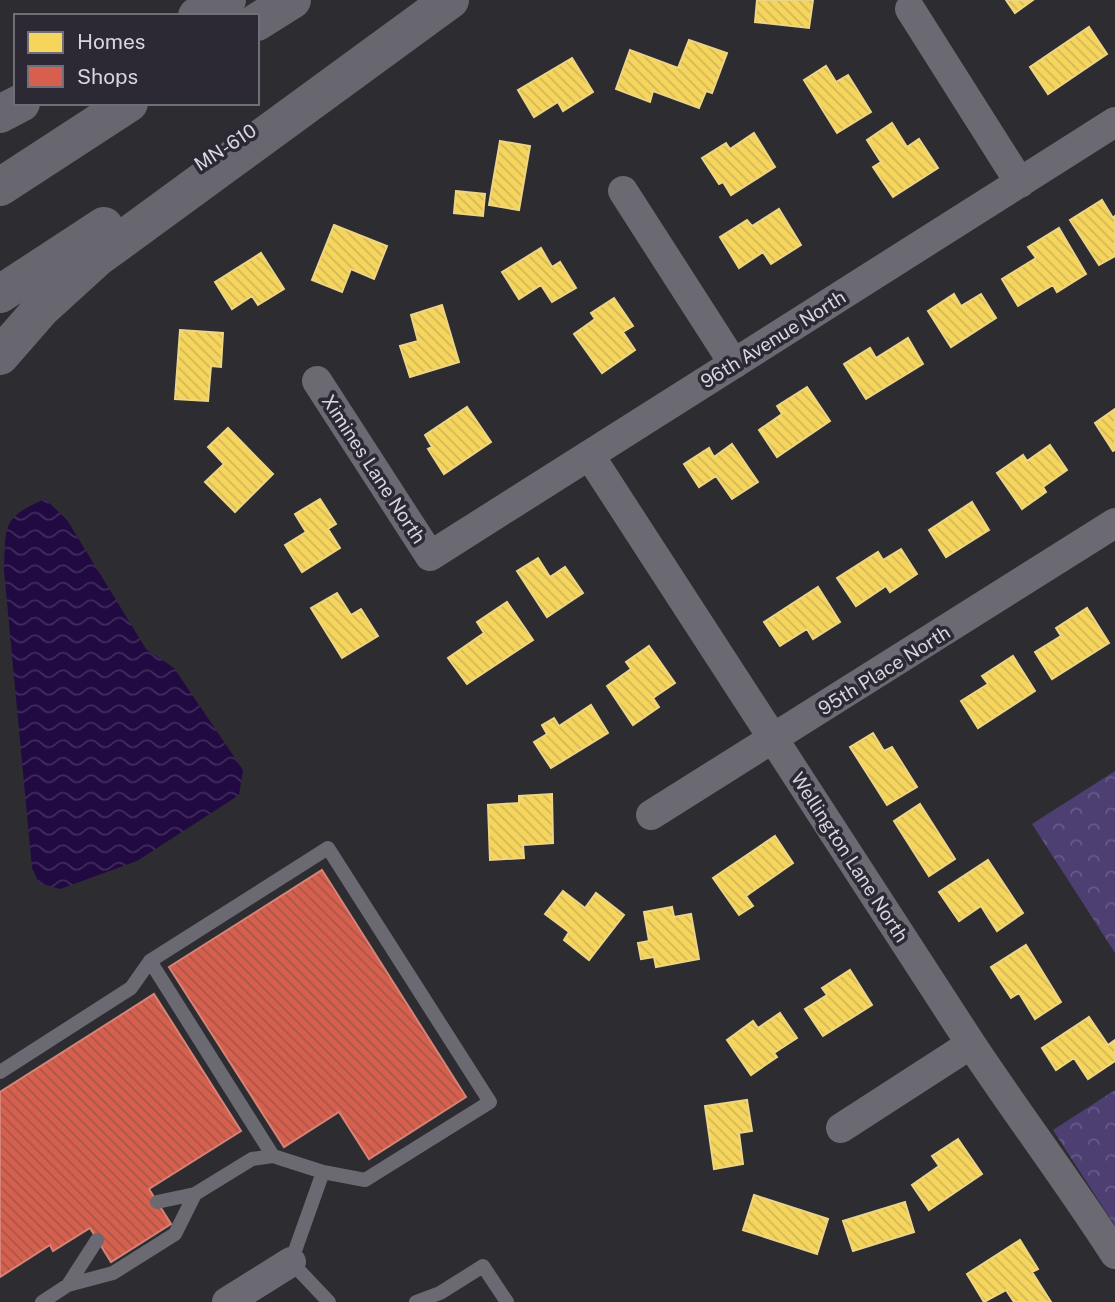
<svg xmlns="http://www.w3.org/2000/svg" width="1115" height="1302" font-family="'Public Sans',sans-serif">
  <style>
    .park { fill: url(#park-crowns) }
    .water { fill: url(#water-waves) }
    .homes { fill: url(#homes-back-hatch); stroke: #edd583; stroke-width: 2 }
    .shops { fill: url(#shops-back-hatch); stroke: #d68378; stroke-width: 2 }
    .lines { fill: none; stroke-linecap: round; stroke-linejoin: round }
    .lane { stroke: #6b6972; stroke-width: 14 }
    .street { stroke: #6b6972; stroke-width: 30 }
    .highway { stroke: #68666e; stroke-width: 38 }
    .labels { text-anchor: middle; dominant-baseline: central; stroke-width: 7; stroke-linejoin: round; paint-order: stroke }
    .street-label { font-size: 19px; fill: #d7d6dd; stroke: #2c2934 }
  </style>
  <defs>
    <pattern id="park-crowns" width="20" height="18" patternUnits="userSpaceOnUse" patternTransform="scale(1.75)"><rect width="20" height="18" fill="#4e3f72"/><path d="M2 6a3 3 0 1 1 6 0M12 15a3 3 0 1 1 6 0" fill="none" stroke="#675a86"/></pattern>
    <pattern id="water-waves" width="16" height="10" patternUnits="userSpaceOnUse" patternTransform="scale(1.75)"><rect width="16" height="10" fill="#210941"/><path d="M0 5q4-4 8 0t8 0" fill="none" stroke="#402c5c"/></pattern>
    <pattern id="homes-back-hatch" width="6" height="6" patternUnits="userSpaceOnUse" patternTransform="scale(1.75)"><rect width="6" height="6" fill="#f6d55c"/><path d="M-1 5l2 2M0 0l6 6M5-1l2 2" fill="none" stroke="#d2b757"/></pattern>
    <pattern id="shops-back-hatch" width="6" height="6" patternUnits="userSpaceOnUse" patternTransform="scale(1.75)"><rect width="6" height="6" fill="#d6604d"/><path d="M-1 5l2 2M0 0l6 6M5-1l2 2" fill="none" stroke="#a9564a"/></pattern>
  </defs>
  <rect width="100%" height="100%" fill="#2d2c31"/>
  <path class="park" d="M1115 771V953L1032 824Z
    M1115 1090V1226L1053 1130Z"/>
  <path class="water" d="M45 499 67 520 146 649 174 668 243 770 239 795 137 861 60 889 39 883 32 868 4 570C6 526 1 518 45 499Z"/>
  <path class="homes" d="M757 0H813L809 28 755 22Z
    M1006 0H1033L1015 13Z
    M1089 27 1107 54 1048 94 1030 67Z
    M689 40 727 53 712 93 706 91 699 108 653 91 650 102 616 89 630 50 678 68Z
    M572 58 593 92 563 111 558 102 534 117 518 90Z
    M826 66 836 82 848 75 871 112 837 133 804 80Z
    M892 123 907 147 919 139 938 168 893 197 873 167 881 162 867 140Z
    M754 133 775 167 731 195 723 182 719 184 702 158 726 143 730 149Z
    M500 141 530 146 519 210 489 205Z
    M456 191 485 194 483 216 454 213Z
    M1102 200 1113 218 1115 216V256L1099 265 1070 220Z
    M779 209 801 245 771 264 763 252 739 268 720 237 747 220 752 226Z
    M334 225 387 246 374 279 351 269 342 292 312 280Z
    M1059 228 1086 274 1057 292 1053 285 1018 306 1002 279 1036 258 1028 247Z
    M541 248 552 267 560 262 576 288 552 302 541 285 519 299 502 272Z
    M261 253 284 289 258 305 252 296 232 309 215 282Z
    M954 294 961 306 981 294 996 318 951 347 928 311Z
    M614 298 633 326 623 332 635 350 602 373 574 334 595 319 591 313Z
    M442 305 459 362 410 377 400 346 418 341 411 315Z
    M180 330 223 333 221 367 211 366 208 401 175 399Z
    M908 338 923 364 866 399 844 364 870 348 876 358Z
    M807 387 830 421 777 457 759 430 782 414 777 406Z
    M467 407 491 442 444 474 428 449 432 447 425 435Z
    M1115 409V450L1113 451 1095 423Z
    M228 428 273 474 235 512 205 482 224 464 208 447Z
    M732 444 758 482 732 499 716 476 699 487 684 464 709 448 714 457Z
    M1050 445 1067 470 1043 487 1046 492 1022 509 997 473 1023 455 1027 461Z
    M320 499 336 524 328 529 340 548 302 572 285 545 306 532 295 514Z
    M972 502 989 530 946 557 929 530Z
    M901 549 917 574 890 592 886 586 856 606 837 578 878 552 883 560Z
    M538 558 550 577 565 567 583 593 547 617 517 571Z
    M818 587 840 622 813 639 807 629 780 646 764 622Z
    M337 593 351 615 361 609 378 636 342 658 311 608Z
    M507 602 533 640 467 684 448 658 484 633 477 622Z
    M1087 608 1109 643 1052 679 1035 652 1061 636 1056 628Z
    M649 646 675 683 653 698 659 707 633 725 607 686 631 669 626 662Z
    M1013 656 1035 691 978 728 961 701 988 684 982 676Z
    M591 705 608 733 551 768 534 742 547 734 542 725 554 718 559 726Z
    M873 733 884 751 892 747 917 787 887 805 850 747Z
    M552 794 553 843 523 845 524 858 490 860 488 805 519 803V796Z
    M920 804 955 859 929 876 894 821Z
    M775 836 793 863 746 896 753 906 739 915 713 878Z
    M988 860 1023 913 997 931 981 906 959 921 939 892Z
    M563 891 585 908 596 893 624 915 589 960 564 940 569 932 545 914Z
    M672 907 674 917 691 914 699 959 656 967 654 957 641 959 638 943 649 941 644 912Z
    M1026 945 1061 1002 1035 1019 1019 993 1011 998 991 967Z
    M850 970 872 1005 823 1036 805 1009 827 995 822 988Z
    M780 1013 797 1038 774 1053 777 1057 751 1075 727 1040 753 1021 758 1028Z
    M1089 1017 1108 1045 1115 1040V1061L1088 1079 1074 1058 1056 1070 1042 1048Z
    M747 1100 752 1131 739 1133 743 1164 714 1169 705 1106Z
    M958 1139 982 1174 929 1210 912 1185 939 1166 932 1156Z
    M754 1195 828 1219 817 1254 743 1230Z
    M905 1202 914 1232 853 1251 843 1221Z
    M1020 1240 1038 1269 1032 1272 1051 1302H1014L1006 1290 984 1302 967 1274Z"/>
  <path class="shops" d="M322 870 466 1097 369 1159 339 1112 284 1147 169 967Z
    M154 994 241 1131 149 1189 171 1224 111 1262 90 1228 53 1251 50 1245 0 1277V1092Z"/>
  <g class="lines">
    <path class="lane" d="M0 1072 131 988 150 961
      M273 1156 150 961 328 848 490 1102 365 1180 323 1172 291 1262 329 1302
      M157 1202 195 1194 252 1159 273 1156 323 1172
      M68 1285 97 1240
      M42 1302 68 1285 113 1273 175 1234 195 1194
      M416 1302 440 1293 483 1266 507 1302"/>
    <path class="street" d="M910 9 1020 183
      M623 191 734 364
      M317 381 430 556 1115 122
      M590 456 971 1044C1018 1115 1069 1182 1115 1254
      M651 815 1115 523
      M841 1128 971 1044
      M227 1302 291 1262"/>
    <path class="highway" d="M197 16 227 0
      M257 22 292 0
      M0 114 21 103
      M0 187 129 103
      M0 294 104 226
      M0 356 41 309 97 258 450 0"/>
  </g>
  <g class="labels">
    <g class="street-label">
      <text transform="translate(225 147) rotate(-33)">MN-610</text>
      <text transform="translate(773 339) rotate(-32)">96th Avenue North</text>
      <text transform="translate(374 469) rotate(57)">Ximines Lane North</text>
      <text transform="translate(884 670) rotate(-32)">95th Place North</text>
      <text transform="translate(850 857) rotate(57)">Wellington Lane North</text>
    </g>
  </g>
  <rect x="14" y="14" width="245" height="91" fill="#2c2934" stroke="#706e78" stroke-width="2"/>
  <rect x="28" y="32" width="35" height="21" fill="#f6d55c" stroke="#706e78" stroke-width="2"/>
  <text x="77" y="49" font-size="21" fill="#d7d6dd">Homes</text>
  <rect x="28" y="66" width="35" height="21" fill="#d6604d" stroke="#706e78" stroke-width="2"/>
  <text x="77" y="84" font-size="21" fill="#d7d6dd">Shops</text>
</svg>
